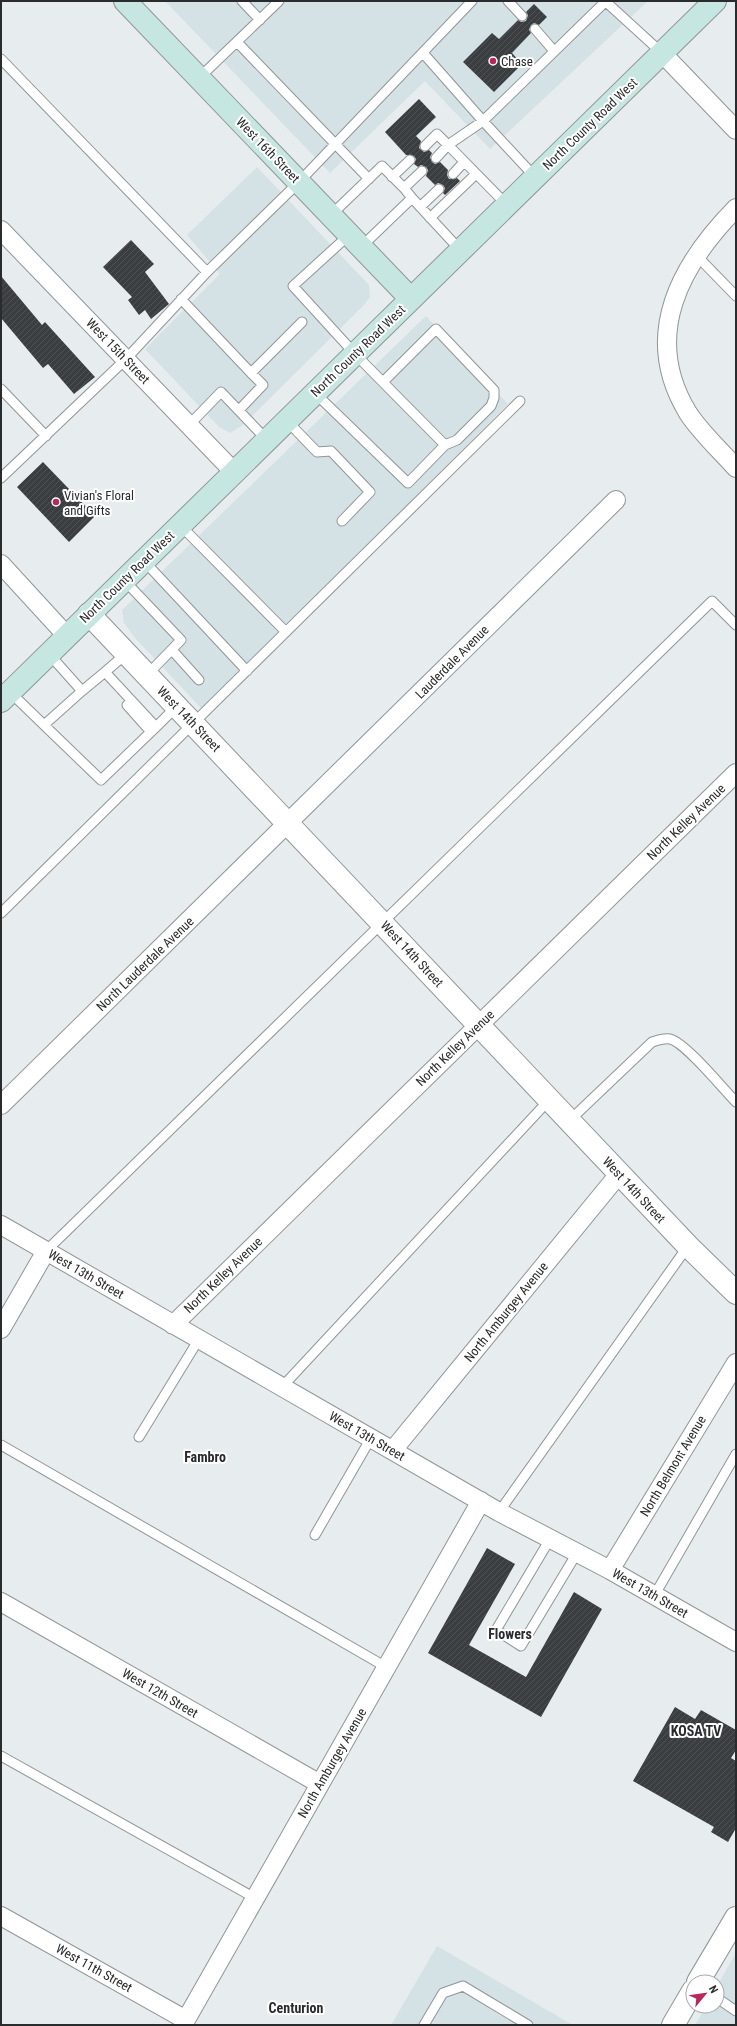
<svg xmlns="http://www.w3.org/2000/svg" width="737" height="2026" font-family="'Roboto Condensed',sans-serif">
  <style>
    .built { fill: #d4e2e6 }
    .building { fill: url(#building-hatch) }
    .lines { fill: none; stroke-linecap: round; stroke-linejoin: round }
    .service-casing { stroke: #909596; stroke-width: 11 }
    .minor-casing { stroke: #909596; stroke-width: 20 }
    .tertiary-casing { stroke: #909596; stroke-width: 24 }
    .secondary-casing { stroke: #909596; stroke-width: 24 }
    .service { stroke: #fff; stroke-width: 9 }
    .minor { stroke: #fff; stroke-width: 18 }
    .tertiary { stroke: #fff; stroke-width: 22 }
    .secondary { stroke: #c6e6e2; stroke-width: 22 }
    .poi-dot { fill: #b7295c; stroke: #fff; stroke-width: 1.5 }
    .labels { text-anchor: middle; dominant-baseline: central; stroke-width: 4; stroke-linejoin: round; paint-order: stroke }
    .poi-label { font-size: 13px; fill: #292b2c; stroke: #fff; text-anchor: start }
    .street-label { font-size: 13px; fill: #292b2c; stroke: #fff }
    .neighbourhood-label { font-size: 14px; font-weight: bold; fill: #292b2c; stroke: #fff }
  </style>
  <defs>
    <pattern id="building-hatch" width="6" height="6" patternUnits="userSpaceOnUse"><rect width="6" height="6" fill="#3b3e41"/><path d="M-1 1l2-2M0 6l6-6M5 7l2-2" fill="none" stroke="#4f5154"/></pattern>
  </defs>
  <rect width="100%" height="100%" fill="#e7ecee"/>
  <path class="built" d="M165 1H648L490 149 425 81 330 173Z
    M257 167 369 285 370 297 363 306 243 425 230 433 219 427 145 349 220 274 187 235Z
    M426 316 508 404 203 710 135 638 124 623 122 610Z
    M437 1946 573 2025H391Z
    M736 1953V2025H695L706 2006H717V1986Z"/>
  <path class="building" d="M534 4 547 17 539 25 534 23 531 25 529 30 531 33 512 53 522 64 494 92 463 62 492 33 499 39 518 20 521 22 526 21 528 15 526 12Z
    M419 99 436 117 416 136 421 141 419 148 424 152 429 150 432 153 430 157 432 162 435 164 440 162 448 170 447 175 449 179 457 178 460 181 445 195 443 193 445 188 443 185 438 183 435 185 426 176 428 170 426 167 421 165 418 167 414 164 416 159 414 156 406 155 385 132Z
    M131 240 154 264 145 272 169 304 151 319 145 310 139 315 128 300 132 297 103 267Z
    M1 276 42 325 45 322 95 377 74 394 48 364 43 368 1 318Z
    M43 462 95 516 69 542 17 487Z
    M487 1548 515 1564 469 1645 526 1677 574 1592 602 1609 541 1717 428 1653Z
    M675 1707 695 1719 701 1710 736 1730V1750L731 1758 736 1761V1828L728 1842 711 1832 714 1827 633 1781Z"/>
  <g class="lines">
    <g class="service-casing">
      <path id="service" d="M242 1 260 20
        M508 1 522 16
        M605 1 662 53
        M535 29 554 51
        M237 42 369 179
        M423 53 483 121 535 177
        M1 59 207 272
        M199 78 279 1
        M425 146 437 134 448 145 483 121 606 1
        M436 158 448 145 507 205
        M453 174 464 162
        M392 177 410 160
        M412 198 461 251
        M420 207 439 189
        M331 215 382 166 404 188 422 171
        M430 218 476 174
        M361 247 412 198 404 188
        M696 255 736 296
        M181 299 251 373 302 322
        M383 382 436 329 494 390V398L491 406 457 440 445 445
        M1 389 46 436
        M315 393 408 483 445 445 355 354 293 286 349 235
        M239 410 263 385 251 373
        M287 421 317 452 331 451 370 492 342 521
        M189 425 221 392 267 440
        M1 478 126 359 207 272 299 182 472 1
        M180 525 286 632
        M144 561 247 671
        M124 580 181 640 147 675
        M172 650 199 680
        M127 653 105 672 156 727 177 706
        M82 691 105 672
        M10 692 44 725 82 691 49 654
        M127 705 151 732
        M44 725 101 780 156 727
        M1 913 520 401
        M569 1121 652 1042C658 1040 664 1038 670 1039 686 1043 723 1089 736 1102
        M46 1251 712 601 736 625
        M282 1387 549 1100
        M139 1437 199 1339
        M1 1445 386 1667
        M499 1512 688 1246
        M315 1535 371 1438
        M550 1539 496 1630 521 1646 577 1553
        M654 1596 736 1454
        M1 1756 255 1898
        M717 1998 736 2011
        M424 2025 443 1993 463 1986 528 2025"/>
    </g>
    <g class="minor-casing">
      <path id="minor" d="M662 53 736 130
        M736 208C680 265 641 336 688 413 701 433 720 450 736 468
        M1 230 234 472
        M1 564 67 636
        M1 1105 616 500
        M1 1225 499 1512 610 1570 736 1642
        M173 1325 736 773
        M1 1329 46 1251
        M393 1450 619 1174
        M610 1570 736 1363
        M1 1602 320 1784
        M1 1916 186 2020
        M183 2025 481 1501"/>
    </g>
    <g class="tertiary-casing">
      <path id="tertiary" d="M89 614 688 1246 736 1293
        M698 1982 736 1918
        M673 2025 693 1991"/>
    </g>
    <g class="secondary-casing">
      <path id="secondary" d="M125 1 411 299
        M1 701 715 1"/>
    </g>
    <use href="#service" class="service"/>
    <use href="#minor" class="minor"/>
    <use href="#tertiary" class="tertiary"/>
    <use href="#secondary" class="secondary"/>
  </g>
  <g class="poi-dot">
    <circle cx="493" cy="61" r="4"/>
    <circle cx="56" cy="502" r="4"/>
  </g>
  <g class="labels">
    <g class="poi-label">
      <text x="501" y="61">Chase</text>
      <text x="64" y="495">Vivian's Floral<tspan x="64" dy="15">and Gifts</tspan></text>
    </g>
    <g class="street-label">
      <text transform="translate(590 124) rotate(-44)">North County Road West</text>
      <text transform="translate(268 150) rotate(46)">West 16th Street</text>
      <text transform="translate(118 351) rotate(46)">West 15th Street</text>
      <text transform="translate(358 351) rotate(-44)">North County Road West</text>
      <text transform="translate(127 577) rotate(-44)">North County Road West</text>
      <text transform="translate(452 662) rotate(-45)">Lauderdale Avenue</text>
      <text transform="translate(189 719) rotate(46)">West 14th Street</text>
      <text transform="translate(686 822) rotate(-44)">North Kelley Avenue</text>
      <text transform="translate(412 954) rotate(47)">West 14th Street</text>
      <text transform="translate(145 964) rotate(-44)">North Lauderdale Avenue</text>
      <text transform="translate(455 1048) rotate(-44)">North Kelley Avenue</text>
      <text transform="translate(634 1190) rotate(47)">West 14th Street</text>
      <text transform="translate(86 1274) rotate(30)">West 13th Street</text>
      <text transform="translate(223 1275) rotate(-44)">North Kelley Avenue</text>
      <text transform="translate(506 1312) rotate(-51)">North Amburgey Avenue</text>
      <text transform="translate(367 1436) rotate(30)">West 13th Street</text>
      <text transform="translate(673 1466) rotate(-59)">North Belmont Avenue</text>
      <text transform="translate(650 1593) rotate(30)">West 13th Street</text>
      <text transform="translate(160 1693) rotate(30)">West 12th Street</text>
      <text transform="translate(332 1763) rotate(-60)">North Amburgey Avenue</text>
      <text transform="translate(94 1968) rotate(29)">West 11th Street</text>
    </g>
    <g class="neighbourhood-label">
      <text x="205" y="1457">Fambro</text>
      <text x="510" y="1634">Flowers</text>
      <text x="696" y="1731">KOSA TV</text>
      <text x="296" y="2008">Centurion</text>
    </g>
  </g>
  <rect width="737" height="2026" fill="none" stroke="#292b2c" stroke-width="4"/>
  <g transform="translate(705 1994) rotate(61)"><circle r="19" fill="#ffffff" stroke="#a9aaab"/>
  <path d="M0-3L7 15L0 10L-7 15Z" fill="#b7295c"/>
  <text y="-6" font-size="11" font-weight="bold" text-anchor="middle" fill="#292b2c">N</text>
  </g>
</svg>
